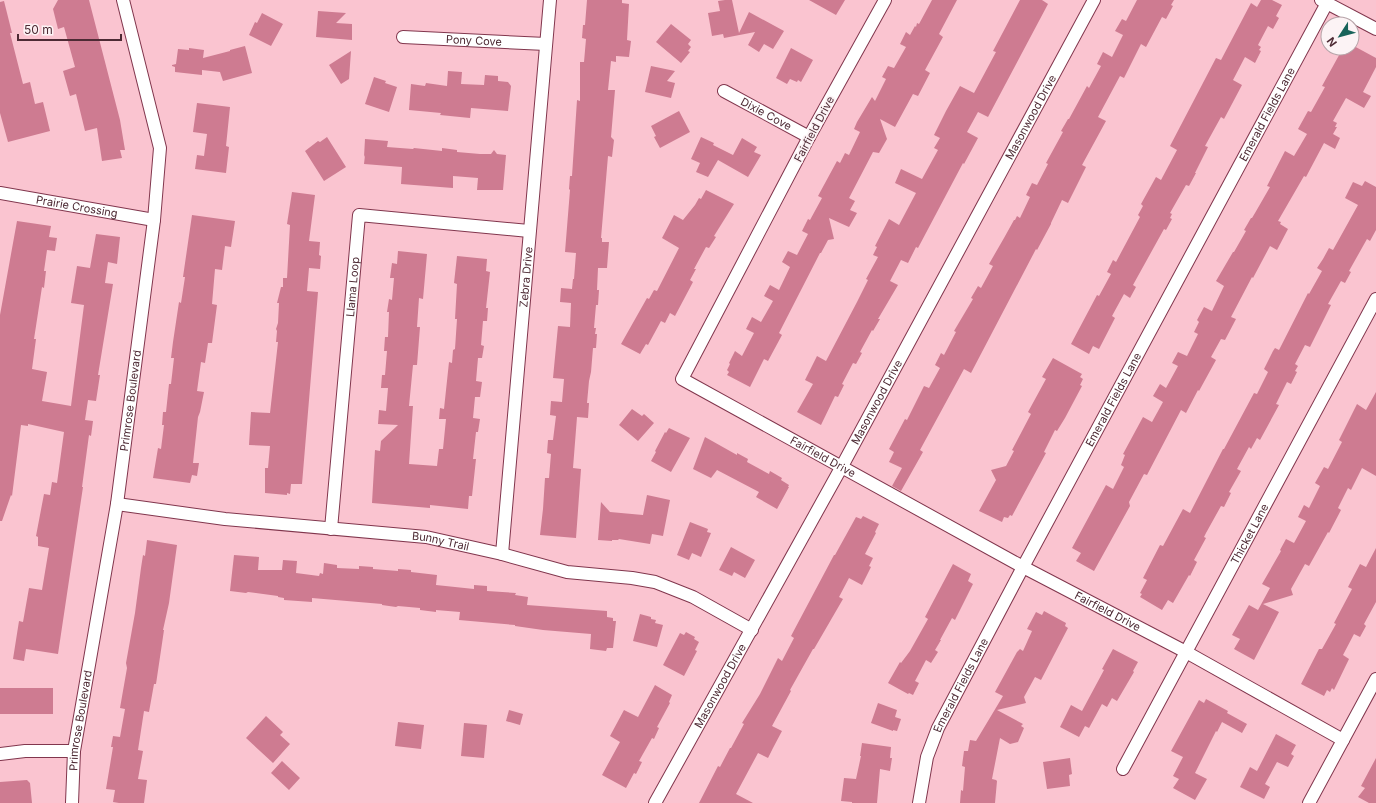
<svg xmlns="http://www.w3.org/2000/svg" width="1376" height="803" font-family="Inter,sans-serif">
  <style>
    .building { fill: #ce7b91 }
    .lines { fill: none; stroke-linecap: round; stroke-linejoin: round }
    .minor-casing { stroke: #81364d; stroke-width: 14 }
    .minor { stroke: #fff; stroke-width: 12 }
    .labels { text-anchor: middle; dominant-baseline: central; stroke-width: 3.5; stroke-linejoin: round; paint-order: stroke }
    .street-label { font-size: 11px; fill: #4d2a34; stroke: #fcf3f5 }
  </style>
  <rect width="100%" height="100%" fill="#fac4d0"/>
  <path class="building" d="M58 0H89L120 120 125 150H120L122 158 102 161 97 128 85 131 76 94 70 96 63 71 75 67 64 27 58 29 53 9Z
    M587 0H622V3L629 4 627 40 631 41 629 57 616 56V62L611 61 608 90H615L611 137 614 140 612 157 608 156 601 238H602V242H609L607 268H598L597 290H599L598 305H596L594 328H596L595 334H597L596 348H593L591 372 589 381 587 403H589L588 418 577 417 573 468 581 469 576 538 540 535 543 509 545 478H549L551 454 547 453 548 440H553L556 416 550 415 551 401 562 402 564 379 553 378 558 326 570 327 571 303 560 302 561 288 572 289 573 279H574L576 253 565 252 570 190 569 189 570 176H572L577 100 580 101V62H584L586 39 582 38 583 25H585Z
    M725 0H732L739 33 749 12 784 31 773 49 764 44 759 52 748 45 755 32 724 38 723 34 712 36 708 13 720 11 718 1Z
    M809 0H845L836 15Z
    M932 0H957L939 34 943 37 925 70 930 73 918 96 913 94 895 127 880 119 887 139 879 153 873 152 849 198 855 201 850 210 857 213 849 227 829 218 834 239 828 240 821 253H820L779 333 782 335 768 361 764 359 750 387 727 375 729 372 727 370 730 364 729 363 735 351 742 356 754 333 746 329 752 317 761 322 773 301 764 296 770 285 779 290 790 267 782 262 788 251 797 255 808 234 802 231 808 219 810 220 822 198 818 196 837 161 840 163 845 153 849 155 860 132 854 129 857 122 872 97 875 101 886 79 882 77 888 66 894 68 906 47 900 44 906 32 910 35 915 26 916 27 917 23 919 24Z
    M1020 0H1042L1048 4 988 117 978 112 967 132 978 138 964 164 963 163 918 248 916 247 908 263 901 260 890 281 898 285 878 319H880L873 331 872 330 860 352 862 353 856 364 853 363 842 384 844 385 838 397 835 396 821 425 797 412 813 384 805 380 817 356 826 361 857 302 868 280 866 279 878 257 873 255 877 247 875 246 889 219 899 225 916 193 895 183 901 169 922 179 938 150 934 148 940 138 934 135 946 111 960 86 974 93 996 52 993 51Z
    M1137 0H1174L1171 5 1173 6 1166 19 1162 17 1146 47 1141 44 1124 78 1120 76 1098 117 1106 121 1082 165 1086 167 1068 203 1062 200 1051 223V224L1037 250 1036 249 971 373 964 369 920 450 923 452 901 491 892 486 902 468 889 462 894 452 889 449 905 419 907 420 924 386 929 388 940 368 935 365 941 353 944 355 956 332 954 331 973 299 971 298 978 286 981 288 993 266 989 264 1004 238 1014 220H1015L1017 216 1020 218 1030 197 1026 195 1032 183 1037 185 1048 164 1046 163 1063 132 1061 131 1068 119H1069L1087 86 1089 88 1101 66 1097 64 1103 52 1112 57 1123 35 1115 31 1122 19 1126 21Z
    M1261 0H1272L1282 5 1276 16 1279 18 1273 29 1268 26 1258 45 1261 47 1259 50 1261 51 1255 63 1245 57 1233 80 1242 85 1224 119 1221 117 1205 146 1208 147 1195 173H1196L1189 186 1186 185 1170 213 1172 214 1170 218 1172 219 1166 230 1164 229 1133 285 1136 287 1130 298 1124 294 1112 316 1115 318 1099 349 1093 346 1089 354 1071 344 1097 295 1099 296 1111 274 1107 272 1113 260 1116 262 1140 217 1138 215 1143 206 1141 204 1156 177 1161 180 1177 150 1170 146 1216 58 1221 60 1251 3 1257 7Z
    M4 1 12 33H10L23 84 30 82 35 104 43 102 50 131 8 142 0 113V2Z
    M318 11 346 13 336 23 352 24V40L316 37Z
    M262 13 283 24 271 46 249 35 255 22 257 23Z
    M671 24 691 40 688 44 691 47 688 51 690 52 681 63 656 42Z
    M1352 45 1376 58V67L1363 92 1371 96 1364 108 1346 98 1333 121 1337 123 1335 127H1337L1333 134 1340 138 1335 149 1324 143 1306 177 1304 176 1278 221 1281 222 1280 224 1288 229 1277 250 1270 246 1253 278 1252 277 1231 317 1236 319 1225 340 1221 339 1211 357 1216 360 1199 391 1198 390 1186 413 1181 410 1147 475 1144 474 1129 502 1130 506 1094 571 1076 561 1081 553 1072 548 1106 485 1113 489 1124 467 1121 465 1125 455 1123 454 1143 417 1152 422 1163 402 1153 396 1160 384 1166 388 1178 366 1172 363 1178 352 1187 356 1198 334 1194 332 1199 322 1197 320 1204 307 1212 311 1224 286 1216 281 1233 252H1234L1246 231 1244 230 1251 218H1252L1255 213 1270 187 1267 186 1285 151 1294 156 1307 134 1298 129 1308 111 1311 112 1325 87 1322 86 1343 48H1352Z
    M245 46 252 73 223 81 220 72 202 70V75L175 72V67L172 66V65L176 64 178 49 189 50V48L204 50 203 58 230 51V50Z
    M791 48 813 60 801 82 798 80 797 82 790 79 787 84 776 78Z
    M351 51 349 79 341 84 329 65Z
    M651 66 675 71 667 81 675 83 671 98 645 92Z
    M448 71 462 72 461 84 484 85 485 75 498 76V81L508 82 511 86 508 111 471 108 470 118 440 115 441 113 409 110 411 84 425 86 426 83 447 86Z
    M374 77 386 81 385 83 397 87 389 112 365 104Z
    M197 103 230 107 226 146 229 147 226 173 195 169 197 155 204 156 207 134 193 132Z
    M679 111 690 132 660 148 654 137 656 136 651 126Z
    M327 137 346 167 324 181 305 151 318 141 320 142Z
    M701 137 714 143 713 145 733 155 742 138 757 147 754 152 761 155 748 177 718 160 708 177 696 172 700 163 691 159Z
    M365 139 388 141 387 147 413 149 414 148 442 151V148L457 150V152L480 154H491L494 150 497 154 506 155 503 190H477L478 178 453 176V188L401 184 402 167 364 164 365 155 364 157Z
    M1365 181 1376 187V230L1370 241 1367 239 1349 271 1351 272 1345 283 1341 281 1328 304 1331 305 1310 347 1305 345 1295 364 1298 366 1295 371 1297 372 1291 384 1287 382 1276 404 1279 405 1260 440 1257 438 1251 449 1249 447 1237 469 1241 471 1229 492 1231 493 1224 507 1221 506 1206 533 1204 537 1206 538 1194 560 1197 562 1190 576 1189 575 1173 603 1168 600 1162 610 1140 597 1142 594 1140 593 1147 580 1143 578 1160 545 1163 546 1183 509 1190 513 1223 449H1224L1254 393 1257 394 1268 372 1264 369 1273 351 1275 348 1279 350 1308 293 1309 294 1322 271 1317 268 1323 259 1329 248 1333 250 1358 205 1345 198 1353 182 1362 186Z
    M706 190 734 204 714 236 716 237 709 248 706 247 694 269H696L690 280 693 282 675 316 670 313 665 323 661 321 648 345 646 344 640 354 621 344 647 298 649 299 654 290 657 291 679 248 662 238 674 215 683 220 695 205 699 198 701 199Z
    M292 192 315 195 309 241 320 242 319 255 321 256 320 269 309 268 307 291 318 292 302 484H291L290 494 287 493V495L265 493V468H268L270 446 249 445 251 412 270 413 278 342H276L277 331 276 329 278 323 279 303H277L281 287H283V278H287L290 225 287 224Z
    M192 215 235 221 231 247 225 246 222 270 215 269 212 304 217 305 212 343H208L205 363 201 362 197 391 204 392 200 412 198 417 193 463H199L197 476 192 475 190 483 153 478 158 448 161 449 164 425H162L163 412H166L169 384H171L174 358H171L173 342 179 302 181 303 185 277H183Z
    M17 221 51 226 49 237 57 238 55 251 47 250 44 271H46L44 288 42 287 34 339H36L32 369 47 372 42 401 71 406 84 305 71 303 77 266 90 268 96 234 120 237 117 264 108 262 105 283 113 284 98 375H100L96 401 88 400 85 420 93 421 91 436 89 435 82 487H83L58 654 26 649 24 661 13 659 19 621 23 622 29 588 42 590 49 548 38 546V537L36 536 44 494 50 495 52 482 57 483 64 432 28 424V426L21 425 12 496 11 495 2 521H0V315Z
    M398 251 427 254 423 299 419 298 417 327H420L417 365H413L409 406H413L409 464 437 466 439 449H443L446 419H439L440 408 444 409 449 362 452 363 453 350 455 349 457 319H455L457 284 454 283 457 256 487 259 486 271 490 272 486 308H488L487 321H483L481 345 484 346 482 358H478L476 381 482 382 480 397H475L473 418 480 419 478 432H476L473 459H476L472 496H469L468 509 430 505V508L372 503 375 450 380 451 381 441 398 425 378 424 379 410 386 411 388 388H381L382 375H385L387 351H384L385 337H388L389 312H387L389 299 392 300 394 278H390L392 263 397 264Z
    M1053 358 1082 374 1080 377 1083 379 1080 385 1082 386 1065 418 1057 431 1055 430 1044 452 1046 453 1012 516 1010 515 1008 518 1004 517 1002 522 979 511 996 480 991 470 1006 466 1014 451 1012 450 1031 414 1028 412 1046 379 1042 377Z
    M1376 392V476L1362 468 1351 490 1348 488 1338 508 1341 510 1329 533 1328 532 1309 566 1305 564 1291 589 1293 595 1263 604 1279 612 1254 660 1234 649 1240 639 1232 635 1249 605 1258 610 1270 588 1262 584 1281 551 1280 550 1286 539 1294 543 1306 521 1298 517 1304 505 1309 508 1320 486 1315 483 1324 467 1328 469 1342 442 1339 440 1357 404 1366 410Z
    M632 409 642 416 644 414 654 423 638 441 619 425Z
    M669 428 690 438 671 472 651 461 656 452 655 451 665 432 666 433Z
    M705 437 737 455V453L748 459 747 462 769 474 770 471 782 478 781 480 789 485 788 487H789L777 509 756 497 759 492 717 470 711 478 693 469Z
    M647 495 670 500 663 536 652 534 650 544 619 539 618 540H612V541L598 540 601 502 610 512 643 515Z
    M863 516 879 524 875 532 876 533 865 554 873 558 869 566 871 567 862 585 849 578 839 597 843 599 814 649H813L790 690 791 691 772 726 782 731 773 748 768 758 758 753 736 794 753 803H699L718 766 720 767 730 748H731L744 724 742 723 760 694 778 658 782 661 794 638 791 636 834 555H835L856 517 861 519Z
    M690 522 708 529 707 532 711 533 701 557 692 553 689 560 677 555Z
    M147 540 177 545 169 603 163 630H164L156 684H154L149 712 144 711 138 750 143 751 138 779 147 780 144 803H119L113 802 115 790 106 789 113 747H111L113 736 120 737 125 709 120 708 127 668 126 663 135 613 141 568 143 555 145 556Z
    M731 547 755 560 745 578 734 572 732 576 719 570Z
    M1376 548V602L1364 624 1366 626 1360 637 1354 634 1343 655 1349 659 1334 690 1332 688 1330 692 1327 690 1324 696 1301 684 1319 649H1322L1336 624 1334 623 1352 589 1348 587 1360 564 1366 567Z
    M234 555 259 557 258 570H282L283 560 297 561 296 573 319 576 320 573 323 574 324 563 337 565V568L359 569V566L373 567V569L398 571V569L411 570V572L437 575 436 585 474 589V585L487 586V591L516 593 515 595 528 597 527 605 607 611V617L613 618V621H616L613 648H607L606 651 590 649 591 634 543 630 515 626V625L459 620 460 612 436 610V612L420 610V608L398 606 396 607 382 605V604L312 598V602L284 600V598L278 597V596L248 592 246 593 230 591Z
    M953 564 971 574 968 581 973 584 955 620 952 618 940 640H941L935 650 938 652 931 663 926 660 915 681 919 683 913 695 909 693 908 694 888 683 900 662 901 663 910 651 928 619 925 617Z
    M1044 611 1066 623 1065 626 1068 628 1041 680 1035 677 1024 697 1026 703 997 710 1023 724 1021 726 1024 728 1018 742 1010 744 1000 738 992 779 996 780 997 781 995 803H960L961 790 963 791 965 767 962 766 964 751H968L970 740 976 741 1003 696 995 692 1017 652 1020 649 1023 651 1032 631 1027 629 1036 612 1042 615Z
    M640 614 651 617V619L656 620 655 623 663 625 657 647 633 641Z
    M686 632 695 637 694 639 699 642 695 650 697 651 684 676 663 665 680 633 684 635Z
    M1113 649 1138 662 1133 671 1134 672 1117 701 1112 698 1107 707 1102 704 1089 728 1085 726 1079 737 1060 727 1071 705 1082 711 1104 670 1102 669Z
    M655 685 672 695 669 702 670 703 657 727 659 728 654 739 652 738 639 761 642 762 636 774 634 773 626 788 602 775 620 742 610 736 624 710 638 717Z
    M0 688H53V714H0Z
    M1206 699 1228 711 1227 713 1247 724 1242 733 1222 722 1217 732 1216 731 1195 773 1207 779 1195 800 1173 788 1179 779 1173 776 1183 757 1171 751 1199 700 1204 703Z
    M878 703 897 710 895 717 901 719 897 731 893 730V731L871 723Z
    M509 710 523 714 520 725 506 721Z
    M266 716 283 732 280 735 290 744 273 763 246 738Z
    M398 722 424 725 421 749 395 746Z
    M464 723 487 725 484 758 461 756Z
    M1276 734 1296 745 1291 754 1294 756 1288 767 1277 762 1265 784 1270 787 1264 799 1240 787 1250 767 1257 771Z
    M862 743 891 747 890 758H892L890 771 880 769 877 803H852V802L841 801 844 778 856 779 861 756H860Z
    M1070 758 1072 774 1069 775 1070 786 1047 789 1043 762Z
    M1376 758V803H1369L1358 797 1365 788 1361 786Z
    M282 761 300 778 289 790 271 773Z
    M27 780 30 783 32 803H0V782Z"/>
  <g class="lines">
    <g class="minor-casing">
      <g id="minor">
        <path id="s1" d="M885 0 809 137 682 379 1023 567 1186 652 1343 740"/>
        <path d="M1321 0 1376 29"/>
        <path id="s2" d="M403 37 546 44"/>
        <path id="s3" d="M724 91 809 137"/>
        <path id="s4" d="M0 193 154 220"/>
        <path id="s5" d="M117 504 225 519 426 537 502 554 567 572 632 578 655 582 693 597 752 630"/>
        <path id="s6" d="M331 529 359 215 529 231"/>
        <path id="s7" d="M502 554 550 0"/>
        <path d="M0 754 25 751H74"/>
        <path id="s8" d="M1123 769 1376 299"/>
        <path id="s9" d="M72 803 74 751 117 504 154 220 160 148 123 0"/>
        <path id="s10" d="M655 803 841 468 1094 0"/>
        <path id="s11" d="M919 803 927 757 938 728 1023 567 1327 3"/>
        <path d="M1309 803 1376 679"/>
      </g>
    </g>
    <use href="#minor" class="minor"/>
  </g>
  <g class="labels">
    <g class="street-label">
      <text stroke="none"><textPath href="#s2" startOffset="71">Pony Cove</textPath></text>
      <text stroke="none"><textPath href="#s3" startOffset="48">Dixie Cove</textPath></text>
      <text stroke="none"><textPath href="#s11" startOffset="774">Emerald Fields Lane</textPath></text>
      <text stroke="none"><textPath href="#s10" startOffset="782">Masonwood Drive</textPath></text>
      <text transform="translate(814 129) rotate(-62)">Fairfield Drive</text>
      <text stroke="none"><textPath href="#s4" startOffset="78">Prairie Crossing</textPath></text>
      <text stroke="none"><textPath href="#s7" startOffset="278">Zebra Drive</textPath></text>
      <text stroke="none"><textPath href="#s6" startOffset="243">Llama Loop</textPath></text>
      <text stroke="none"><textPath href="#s11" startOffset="450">Emerald Fields Lane</textPath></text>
      <text stroke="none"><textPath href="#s9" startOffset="407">Primrose Boulevard</textPath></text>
      <text stroke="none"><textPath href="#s10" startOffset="458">Masonwood Drive</textPath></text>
      <text stroke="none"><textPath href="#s1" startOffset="591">Fairfield Drive</textPath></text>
      <text stroke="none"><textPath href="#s8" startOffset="267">Thicket Lane</textPath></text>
      <text stroke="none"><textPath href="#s5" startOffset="326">Bunny Trail</textPath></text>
      <text stroke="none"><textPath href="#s1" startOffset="915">Fairfield Drive</textPath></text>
      <text stroke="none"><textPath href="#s11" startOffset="126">Emerald Fields Lane</textPath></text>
      <text stroke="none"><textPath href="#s10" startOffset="134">Masonwood Drive</textPath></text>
      <text stroke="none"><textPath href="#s9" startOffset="83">Primrose Boulevard</textPath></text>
    </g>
  </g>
  <g transform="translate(1340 36) rotate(234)"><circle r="19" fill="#fcf3f5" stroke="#b6a3a8"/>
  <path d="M0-3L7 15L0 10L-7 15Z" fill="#18635a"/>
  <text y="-6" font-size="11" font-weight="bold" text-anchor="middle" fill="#4d2a34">N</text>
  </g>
  <path d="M18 34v6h103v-6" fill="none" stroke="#4d2a34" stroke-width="2"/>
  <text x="24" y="34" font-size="12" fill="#4d2a34" stroke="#fcf3f5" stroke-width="3" paint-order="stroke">50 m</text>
</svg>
